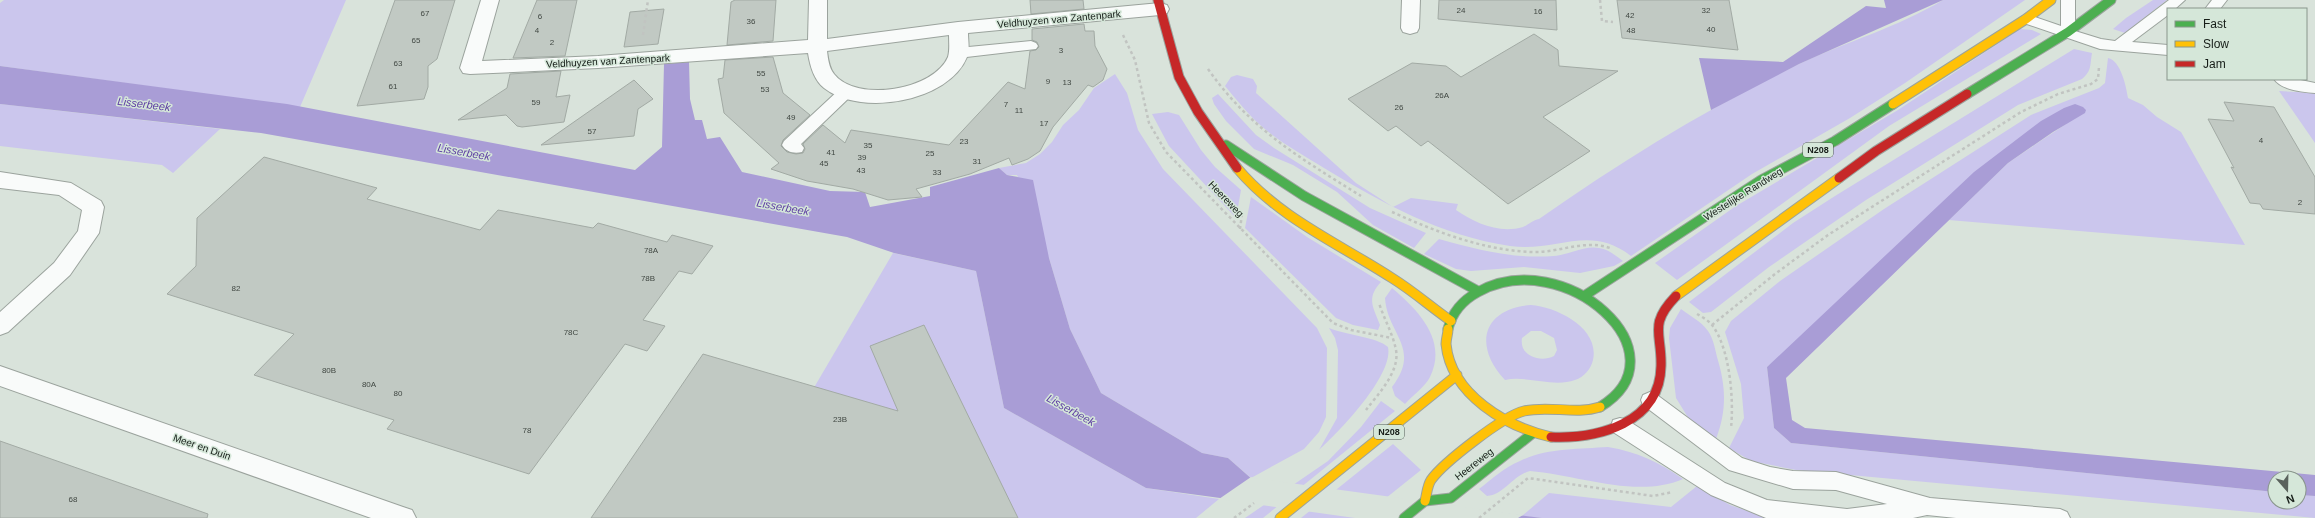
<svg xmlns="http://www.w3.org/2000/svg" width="2315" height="518" font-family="Arial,sans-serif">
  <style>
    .green { fill: #cbc6ed; fill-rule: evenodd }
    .water { fill: #a99dd6 }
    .pier { fill: #d9e3db }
    .building { fill: #c1c9c3; stroke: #a2aaa4 }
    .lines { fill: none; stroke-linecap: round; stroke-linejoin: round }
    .lane-casing { stroke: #9ba39d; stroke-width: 2 }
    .street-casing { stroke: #9ba39d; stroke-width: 2 }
    .fast-casing { stroke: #9ba39d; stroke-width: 11 }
    .slow-casing { stroke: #9ba39d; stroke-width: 11 }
    .jam-casing { stroke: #9ba39d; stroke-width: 11 }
    .path { stroke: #c1c4c1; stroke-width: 2.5; stroke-dasharray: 3 3; stroke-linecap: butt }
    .lane { fill: #f9fbfa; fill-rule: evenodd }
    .street { fill: #f9fbfa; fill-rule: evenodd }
    .fast { stroke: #4caf50; stroke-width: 9 }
    .slow { stroke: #ffc107; stroke-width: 9 }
    .jam { stroke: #c62828; stroke-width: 9 }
    .labels { text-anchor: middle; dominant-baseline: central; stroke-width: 3; stroke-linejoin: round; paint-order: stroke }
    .number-label { font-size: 8px; fill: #414843 }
    .shield { fill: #d5e7d9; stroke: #4f5a52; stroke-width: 1 }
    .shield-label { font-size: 9px; font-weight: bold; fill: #161d18 }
    .street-label { font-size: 10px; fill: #161d18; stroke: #d5e7d9 }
    .water-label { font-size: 11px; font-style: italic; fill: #5e3ea3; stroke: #d5e7d9 }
  </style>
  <rect width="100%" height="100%" fill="#d9e3db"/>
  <path class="green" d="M4 0H346L300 107 0 66V3Z
    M1943 0H2025L1905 83 1850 118 1752 174 1631 256C1589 223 1556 253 1510 246 1442 236 1382 203 1324 168 1302 154 1279 142 1259 124 1247 113 1236 99 1225 86L1231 77 1237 75 1253 79 1257 86 1256 93 1356 183 1393 207 1411 198 1458 204 1456 210C1475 223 1499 234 1523 227 1528 225 1533 220 1539 219 1622 161 1708 108 1799 64 1846 42 1898 27 1943 0Z
    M2153 0H2167L2125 33 2113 29 2126 18Z
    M2020 29 2032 30 2041 34 1889 126 1677 280 1655 263 1736 206 1898 110Z
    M2074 49 2092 53C2090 64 2092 71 2082 79L2018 105 1866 200 1769 267 1711 312 1703 313 1689 302 1793 223 1835 196Z
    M2108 58C2121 61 2126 86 2128 98L2143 105 2157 117 2181 132 2245 245 1949 220 2008 163 2066 124 2075 104 1767 367 1774 428 1791 443 2275 492V502H2299V495L2315 496V518L1796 470 1751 461 1729 448 1744 418 1741 384 1725 332 1731 321 1780 281 1884 209 2031 115 2099 88 2105 83Z
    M1115 74 1127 93 1138 130 1163 169 1317 328 1327 348 1326 417 1319 432 1304 449 1251 478 1228 458 1202 453 1101 393 1070 329 1049 258 1017 175H1007L999 168 1026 163 1040 154 1052 142 1063 125 1079 110 1094 88Z
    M2279 91 2315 93V143Z
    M1218 94 1256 135 1274 148 1370 208 1426 233 1414 248 1373 225 1337 192 1293 165 1254 149 1226 121 1214 104 1212 98Z
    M0 104 220 129 173 173 162 165 0 146Z
    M1168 112 1179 115 1201 150 1215 167 1241 190 1236 218 1169 146 1152 114Z
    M1251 197 1307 237 1381 282C1366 298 1373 307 1380 325L1378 330 1353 325 1336 318 1245 228Z
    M1439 239C1478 250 1513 259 1554 256 1568 255 1585 245 1599 248 1608 249 1616 256 1623 261L1614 266 1580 273 1524 267 1471 271 1456 269 1424 254Z
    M893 253 976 271 1004 408 1146 488 1219 499 1196 518H1011L908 420 812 391Z
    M1392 288C1418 310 1448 340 1430 377 1425 387 1412 396 1405 404L1395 396 1392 387C1422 348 1387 334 1385 298Z
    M1531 305C1557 307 1600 328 1593 360 1591 369 1584 377 1575 380 1553 388 1527 375 1505 380 1473 346 1482 309 1531 305ZM1531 331H1541L1554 338 1557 350 1554 356C1540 363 1519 356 1522 338Z
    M1681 309C1690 316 1701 321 1708 331 1713 338 1715 348 1717 357 1726 386 1727 410 1716 439L1689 419 1676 398 1669 338 1670 328Z
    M1329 328C1346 335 1377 337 1388 347 1394 375 1339 432 1319 450L1337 418 1338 350 1335 338Z
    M1381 401 1395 411 1263 518H1245L1328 461 1361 427Z
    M1393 444 1421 470 1361 518H1301Z
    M1608 447C1637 452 1659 462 1683 479 1637 499 1579 475 1530 471 1513 475 1504 495 1487 496L1479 489C1492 479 1505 467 1520 461 1546 448 1579 449 1608 447Z
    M1697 486 1730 505 1768 518H1542L1522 516 1549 493 1671 507Z"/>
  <path class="water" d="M1884 0H1943L1799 64 1711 110 1699 58 1783 62 1866 6 1886 8Z
    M689 62 690 99 695 120H702L707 139 720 137 742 172 830 191 865 192 870 207 930 196V187L999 168 1007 175 1033 180 1049 258 1070 329 1101 393 1202 453 1228 458 1253 480 1542 518H1368L1146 488 1004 408 976 271 894 253 847 237 261 133 0 104V66L287 104 635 170 662 147 664 64Z
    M2075 104 2083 107 2086 110 2085 113 2053 132 2008 163 1786 378 1792 420 1805 428 2315 475V496L2299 495V478H2275V492L1791 443 1774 428 1767 367 1974 172 2041 121 2064 108Z"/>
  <path class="pier" d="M1251 477 1254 478 1523 515 1518 518H1355L1219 499Z"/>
  <path class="building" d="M395 0H455L437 59 428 66V87L424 99 357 106Z
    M537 0H577L565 56 513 58Z
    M735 0H776L773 41 727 45 731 2Z
    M1030 0H1083L1084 9 1031 14Z
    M1439 0H1556L1557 30 1438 19Z
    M1617 0H1729L1738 50 1622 38Z
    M664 9 658 44 624 47 630 12Z
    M1084 24 1085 31H1094L1095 46 1107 69 1103 80 1093 87 1088 85 1053 127 1040 151 1028 159 1012 165 1009 158 970 174 916 189 922 197 888 200 853 189 807 181 771 169 779 163 724 113 718 79 723 78 725 60 773 57 783 93 810 115 783 140 781 146 787 152 796 154 803 153 805 149 803 144 823 125 845 143 851 130 949 145 1008 82 1025 89 1030 51 1036 50 1039 47 1037 42 1032 40V29Z
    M1534 34 1558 50 1559 66 1618 71 1543 117 1590 151 1508 204 1428 141 1421 146 1396 126 1388 131 1348 99 1412 63 1446 66 1461 77Z
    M561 71 556 97 570 95 564 122 522 127 517 126 506 115 458 120 507 88 510 74Z
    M634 80 653 99 638 109 634 136 541 145Z
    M2224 102 2274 107 2315 177V214L2263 209 2260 204 2250 203 2231 167 2234 168 2208 119 2234 121Z
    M264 157 377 188 367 199 480 230 498 210 593 228 598 223 667 242 672 235 713 246 692 274 679 271 643 320 665 326 647 351 625 344 529 474 387 429 394 420 254 375 294 334 167 294 196 266 197 218Z
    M924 325 1018 518H591L703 354 898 411 870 346Z
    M0 441 208 514 207 518H0Z"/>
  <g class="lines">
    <g class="lane-casing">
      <path id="lane" d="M2061 0H2075V31L2101 39 2115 41 2169 0H2185L2175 9H2168V15L2132 42 2168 45V55L2100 49 2021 22 2019 19 2026 14 2061 26Z
        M2212 0H2227L2220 9H2205Z
        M1031 41 1036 43 1038 46 1036 49 958 58 953 56 951 53 953 50 958 48Z
        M2274 79H2296L2315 83V93C2303 92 2281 90 2274 79Z
        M846 87 851 88 854 92 851 96 801 144 804 148 802 152C794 154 786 152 782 145L784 141 841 88Z
        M1650 392 1657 395 1742 458 1770 467 1793 471 1836 472 1930 498 2060 509 2067 512 2070 518H1956L1927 515 1913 518H1766L1711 495 1613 432 1611 426 1613 420 1620 418 1627 420 1725 483 1767 500 1847 509 1887 504 1836 490 1793 489 1729 470 1643 405 1641 400 1643 395Z"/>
    </g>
    <g class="street-casing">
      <path id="street" d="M481 0H499L482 61 598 56 808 40 809 0H827V39L958 22 1160 3 1167 5 1169 9 1167 13 1160 15 968 33C968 41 970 50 967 57 949 102 860 117 824 88 814 80 810 66 808 53L598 68 470 74 463 73 460 68ZM949 35C949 42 950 50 948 57 934 90 857 103 834 74 829 68 828 59 827 51Z
        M1402 0H1420L1419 28 1417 32 1410 34 1403 32 1401 28Z
        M0 172 71 183 101 201 104 207 99 233 70 275 8 332 0 335V312L54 263 78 231 82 210 59 195 0 188Z
        M0 366 403 507 412 510 416 518H371L0 386Z"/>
    </g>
    <g class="fast-casing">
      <path id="fast" d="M1967 94 2068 32 2111 0
        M1226 145 1304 196 1476 290
        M1584 296 1761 180 1835 141 1893 104
        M1448 329C1452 313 1463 300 1478 292 1564 244 1688 354 1600 407
        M1404 518 1425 501 1451 498 1533 433"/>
    </g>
    <g class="slow-casing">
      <path id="slow" d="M1893 104 2026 19 2051 0
        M1237 168C1279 218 1338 243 1392 278 1413 291 1431 307 1451 321
        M1676 296 1839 178
        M1448 329C1448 334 1446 339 1446 344 1451 395 1507 427 1551 437
        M1425 501C1427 494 1427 486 1431 480 1443 463 1503 416 1524 411 1549 405 1575 415 1600 407
        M1280 518 1457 375"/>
    </g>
    <g class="jam-casing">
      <path id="jam" d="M1158 0 1179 77 1198 112 1237 168
        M1839 178 1876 151 1967 94
        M1551 437C1598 439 1660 423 1661 366 1662 333 1648 325 1676 296"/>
    </g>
    <path class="path" d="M1600 0 1602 21 1613 22
      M643 35 648 0
      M1123 35 1135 60 1149 123 1166 152 1333 323 1351 330 1392 338
      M1208 69C1250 129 1300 158 1361 196
      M1392 212C1437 232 1482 250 1532 252 1559 253 1584 239 1610 248
      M1240 229 1242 214
      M1697 314C1702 317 1708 320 1712 325 1730 348 1734 400 1731 428
      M1712 325 1775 274 1828 235 2021 112 2058 94 2091 84 2098 79 2099 67
      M1366 410C1378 394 1400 372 1396 350 1393 334 1384 319 1379 303
      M1234 518 1254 503
      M1479 518 1528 478 1653 496 1673 492"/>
    <use href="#lane" class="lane"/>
    <use href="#street" class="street"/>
    <use href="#fast" class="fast"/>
    <use href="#slow" class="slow"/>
    <use href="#jam" class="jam"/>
  </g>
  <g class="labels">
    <g class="number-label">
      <text x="1461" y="10">24</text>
      <text x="1706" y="10">32</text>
      <text x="1538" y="11">16</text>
      <text x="425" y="13">67</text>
      <text x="1630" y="15">42</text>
      <text x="540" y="16">6</text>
      <text x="751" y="21">36</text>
      <text x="1711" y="29">40</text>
      <text x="537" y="30">4</text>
      <text x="1631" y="30">48</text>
      <text x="416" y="40">65</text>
      <text x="552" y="42">2</text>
      <text x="1061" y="50">3</text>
      <text x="398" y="63">63</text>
      <text x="761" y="73">55</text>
      <text x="1048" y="81">9</text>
      <text x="1067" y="82">13</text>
      <text x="393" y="86">61</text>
      <text x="765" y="89">53</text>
      <text x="1442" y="95">26A</text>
      <text x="536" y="102">59</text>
      <text x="1006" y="104">7</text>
      <text x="1399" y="107">26</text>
      <text x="1019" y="110">11</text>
      <text x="791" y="117">49</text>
      <text x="1044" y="123">17</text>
      <text x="592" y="131">57</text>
      <text x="2261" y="140">4</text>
      <text x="964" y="141">23</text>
      <text x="868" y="145">35</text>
      <text x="831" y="152">41</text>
      <text x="930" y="153">25</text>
      <text x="862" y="157">39</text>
      <text x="977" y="161">31</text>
      <text x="824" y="163">45</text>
      <text x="861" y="170">43</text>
      <text x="937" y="172">33</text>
      <text x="2300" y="202">2</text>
      <text x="651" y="250">78A</text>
      <text x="648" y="278">78B</text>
      <text x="236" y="288">82</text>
      <text x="571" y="332">78C</text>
      <text x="329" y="370">80B</text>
      <text x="369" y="384">80A</text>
      <text x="398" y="393">80</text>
      <text x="840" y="419">23B</text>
      <text x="527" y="430">78</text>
      <text x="73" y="499">68</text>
    </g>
    <g class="shield">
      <rect x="1803" y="143" width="30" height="14" rx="3"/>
      <rect x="1374" y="425" width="30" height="14" rx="3"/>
    </g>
    <g class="shield-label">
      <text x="1818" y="150">N208</text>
      <text x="1389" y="432">N208</text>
    </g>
    <g class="street-label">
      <text transform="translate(1059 19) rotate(-5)">Veldhuyzen van Zantenpark</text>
      <text transform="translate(608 61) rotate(-3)">Veldhuyzen van Zantenpark</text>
      <text transform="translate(1743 194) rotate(-32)">Westelijke Randweg</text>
      <text transform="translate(1226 199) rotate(46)">Heereweg</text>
      <text transform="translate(202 447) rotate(19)">Meer en Duin</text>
      <text transform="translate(1474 464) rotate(-38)">Heereweg</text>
    </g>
    <g class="water-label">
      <text transform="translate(144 104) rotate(7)">Lisserbeek</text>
      <text transform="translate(464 152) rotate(10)">Lisserbeek</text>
      <text transform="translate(783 207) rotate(10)">Lisserbeek</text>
      <text transform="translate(1071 410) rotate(29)">Lisserbeek</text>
    </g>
  </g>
  <rect x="2167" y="8" width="140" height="72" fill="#d5e7d9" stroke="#89968c"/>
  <rect x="2175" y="21" width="20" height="6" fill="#4caf50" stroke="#89968c"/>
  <text x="2203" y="28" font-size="12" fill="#161d18">Fast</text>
  <rect x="2175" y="41" width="20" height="6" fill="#ffc107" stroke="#89968c"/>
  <text x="2203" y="48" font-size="12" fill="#161d18">Slow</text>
  <rect x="2175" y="61" width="20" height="6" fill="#c62828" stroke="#89968c"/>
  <text x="2203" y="68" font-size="12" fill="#161d18">Jam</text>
  <g transform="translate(2287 490) rotate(160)"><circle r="19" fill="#d5e7d9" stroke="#89968c"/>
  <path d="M0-3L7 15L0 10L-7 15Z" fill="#5a625c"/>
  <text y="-6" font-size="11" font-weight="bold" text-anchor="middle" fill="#161d18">N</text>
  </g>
</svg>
